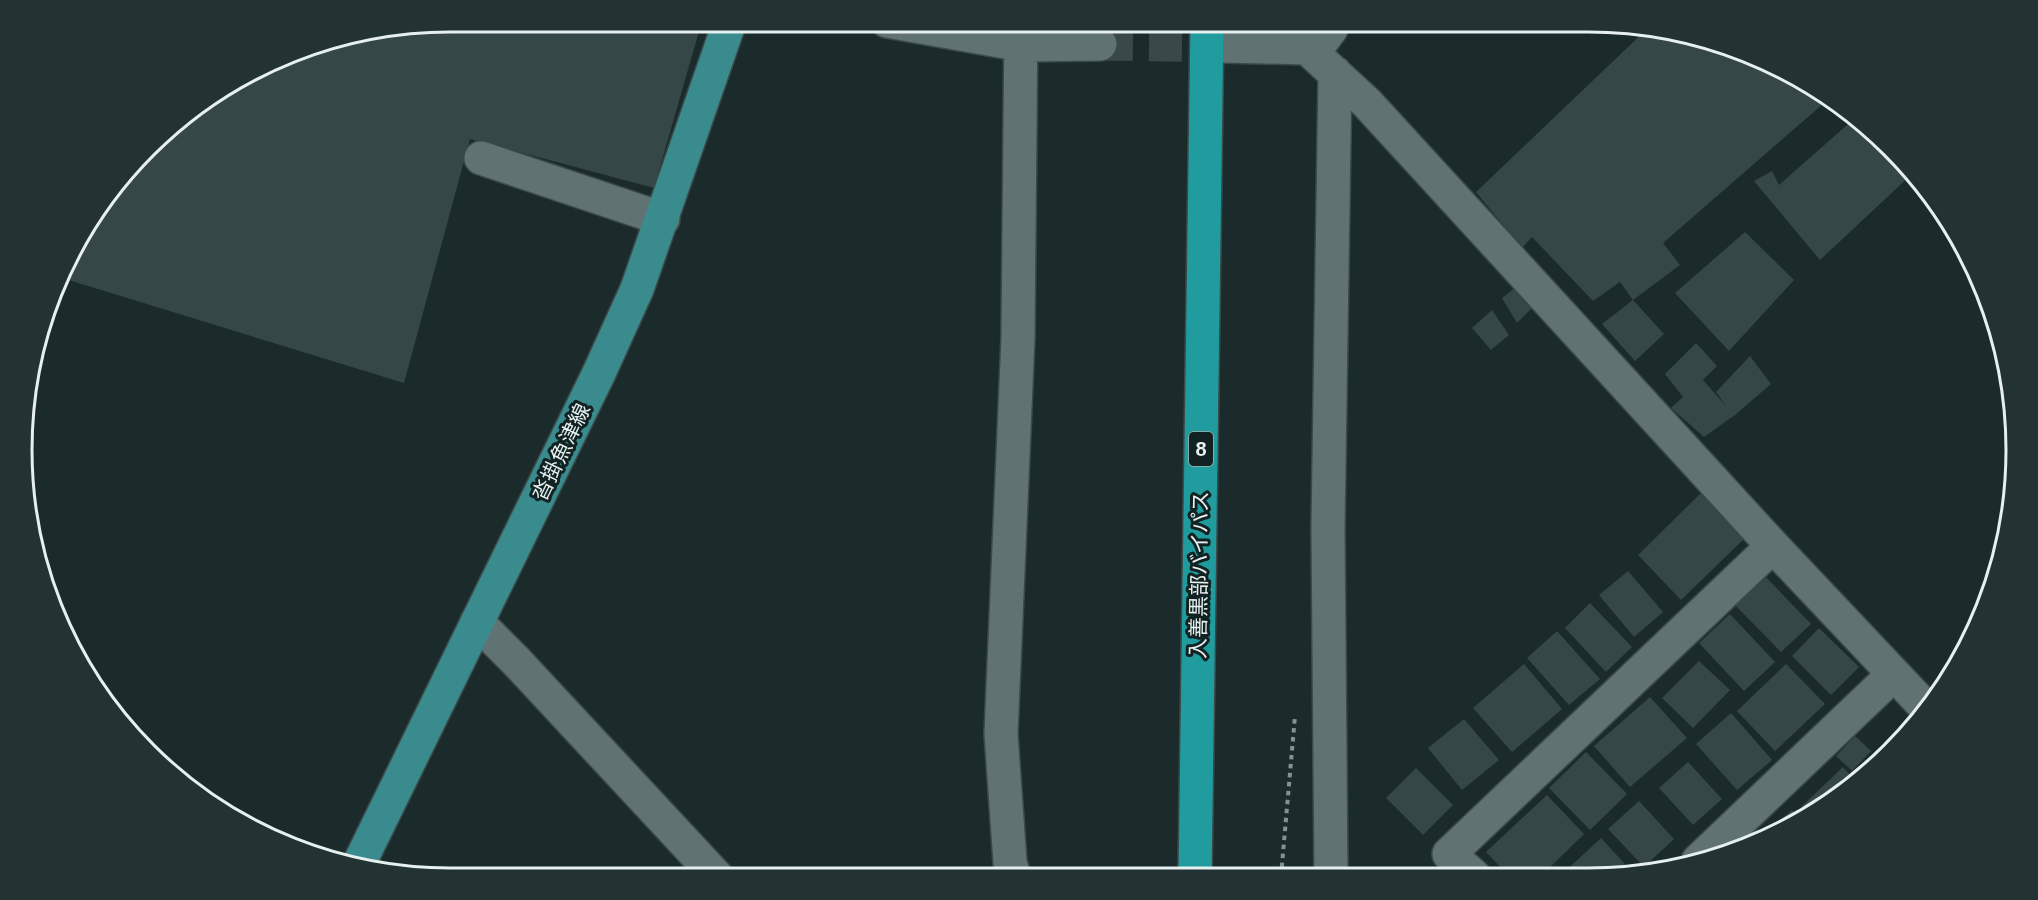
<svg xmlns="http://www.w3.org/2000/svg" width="2038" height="900" font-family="Helvetica,'Noto Sans JP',sans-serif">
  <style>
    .building { fill: #364747 }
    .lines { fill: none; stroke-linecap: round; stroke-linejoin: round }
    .minor-tunnel { stroke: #394949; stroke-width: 33; stroke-dasharray: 33 16; stroke-linecap: butt }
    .minor-casing { stroke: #3b4949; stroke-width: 36 }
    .major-casing { stroke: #3b4949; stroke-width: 36 }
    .highway-casing { stroke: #3b4949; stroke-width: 36 }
    .path { stroke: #859292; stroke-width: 4; stroke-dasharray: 4.5 4.5; stroke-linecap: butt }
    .minor { stroke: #607272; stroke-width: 33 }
    .major { stroke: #3a8b8d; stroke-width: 33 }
    .highway { stroke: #209c9f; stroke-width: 33 }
    .labels { text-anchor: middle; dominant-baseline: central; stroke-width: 6; stroke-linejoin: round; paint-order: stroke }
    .shield { fill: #122222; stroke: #a6b2b2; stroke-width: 1.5 }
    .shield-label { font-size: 20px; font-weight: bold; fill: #e6f0f0 }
    .street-label { font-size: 21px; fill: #e6f0f0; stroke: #122222 }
    .rim { fill: none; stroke: #e6f0f0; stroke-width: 3 }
  </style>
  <rect width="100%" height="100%" fill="#1b2b2c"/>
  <path class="building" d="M450 21H702L654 188 470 139 404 383 62 278 79 235 167 127 236 78 312 44Z
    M1649 27 1671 29 1752 54 1831 97 1663 243 1680 265 1633 300 1620 282 1593 301 1532 237 1522 248 1476 192Z
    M1856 117 1891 146 1913 173 1820 260 1754 181 1772 171 1779 185Z
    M1745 232 1794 280 1729 351 1675 293Z
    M1516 287 1535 305 1517 323 1502 298Z
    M1633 300 1664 334 1635 361 1602 324Z
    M1492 310 1509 335 1491 350 1472 328Z
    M1696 343 1717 366 1703 380 1727 407 1716 392 1750 356 1771 384 1735 415 1704 437 1671 408 1683 397 1665 374Z
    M1702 492 1746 537 1681 600 1638 555Z
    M1628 571 1663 612 1634 637 1599 595Z
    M1763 574 1811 624 1781 652 1733 603Z
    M1590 603 1632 647 1606 672 1565 628Z
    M1730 614 1775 662 1744 691 1699 643Z
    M1819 628 1859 667 1831 695 1792 656Z
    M1557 631 1600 679 1569 705 1527 658Z
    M1699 661 1730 690 1693 728 1662 698Z
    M1524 664 1562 709 1512 752 1473 708Z
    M1786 664 1825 704 1775 751 1737 711Z
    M1650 697 1687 738 1630 787 1594 746Z
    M1731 713 1772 760 1737 790 1696 744Z
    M1464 719 1499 760 1462 790 1428 748Z
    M1913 721 1916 724 1870 770 1865 765Z
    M1855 736 1871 751 1852 771 1836 756Z
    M1586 752 1627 794 1590 830 1549 788Z
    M1688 762 1722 799 1693 825 1659 788Z
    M1843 767 1857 783 1849 790 1810 813 1802 806Z
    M1416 768 1453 805 1423 835 1386 798Z
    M1547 795 1584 834 1541 876H1509L1486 852Z
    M1639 801 1674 839 1644 867 1608 829Z
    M1792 810 1800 819 1749 847Z
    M1601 838 1635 875 1560 876Z"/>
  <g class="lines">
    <path class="minor-tunnel" d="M1100 44 1223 46"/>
    <g class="minor-casing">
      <path id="minor" d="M887 21 1022 45 1100 44
        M1223 46 1307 48 1367 103 1773 546 1929 711
        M1313 53 1331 29V21
        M481 158 663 219
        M477 622 516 661 718 878
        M1698 861 1894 674
        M1331 876 1328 528 1335 73
        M1474 876 1449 854 1773 546
        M1014 877 1010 862 1001 734 1018 338 1021 21"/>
    </g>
    <g class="major-casing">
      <path id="major" d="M357 868 599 373 637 289 730 21"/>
    </g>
    <g class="highway-casing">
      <path id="highway" d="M1195 877 1207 21"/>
    </g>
    <path class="path" d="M1281 876 1295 716"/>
    <use href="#minor" class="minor"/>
    <use href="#major" class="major"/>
    <use href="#highway" class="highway"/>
  </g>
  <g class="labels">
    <rect class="shield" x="1189" y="432" width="24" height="34" rx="4.5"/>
    <g class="shield-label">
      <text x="1201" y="449">8</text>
    </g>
    <g class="street-label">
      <text transform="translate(561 452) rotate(-64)">沓掛魚津線</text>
      <text transform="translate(1199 575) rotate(-89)">入善黒部バイパス</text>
    </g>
  </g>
  <path d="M0 0H2038V900H0ZM450 32H1588A418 418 0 0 1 2006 450V450A418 418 0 0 1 1588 868H450A418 418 0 0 1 32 450V450A418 418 0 0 1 450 32Z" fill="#233232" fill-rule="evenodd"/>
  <path class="rim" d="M450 32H1588A418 418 0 0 1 2006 450V450A418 418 0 0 1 1588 868H450A418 418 0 0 1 32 450V450A418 418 0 0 1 450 32Z"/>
</svg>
